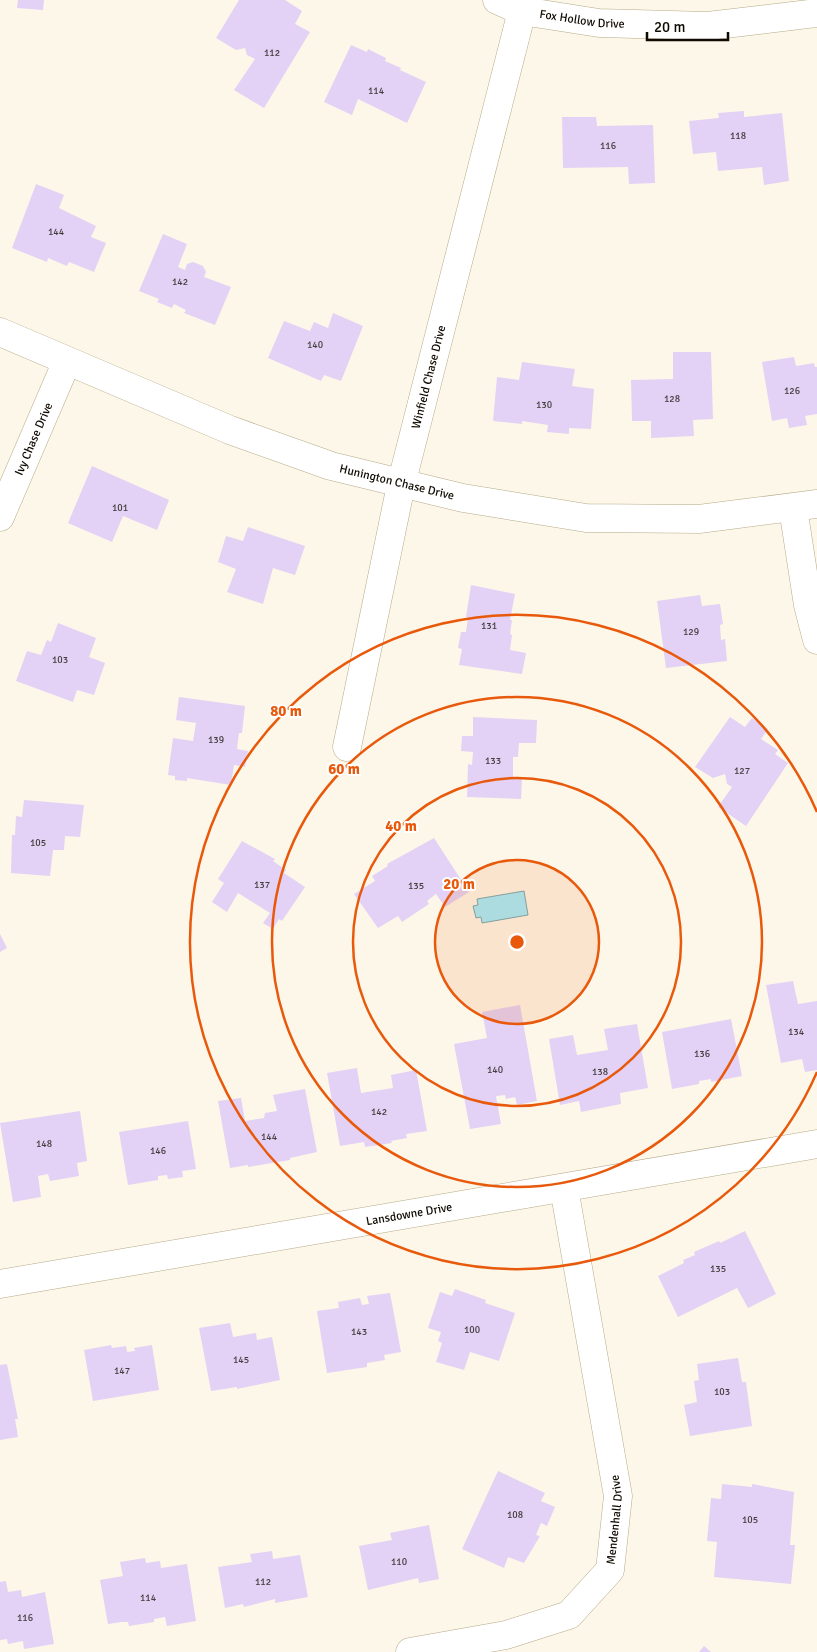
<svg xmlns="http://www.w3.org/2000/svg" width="817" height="1652" font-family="Signika,sans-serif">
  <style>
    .water { fill: #a4edfe; stroke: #78a9b2 }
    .building { fill: #e3d2f5 }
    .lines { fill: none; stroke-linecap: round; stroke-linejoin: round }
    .minor-casing { stroke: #b6aa88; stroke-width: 29 }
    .minor { stroke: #fff; stroke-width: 28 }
    .ring { fill: none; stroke: #e8590c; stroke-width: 2.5 }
    .labels { text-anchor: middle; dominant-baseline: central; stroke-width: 4; stroke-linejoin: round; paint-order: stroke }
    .number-label { font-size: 10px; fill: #453d3f }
    .street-label { font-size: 12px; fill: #100b02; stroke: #fff }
    .centre { fill: #e8590c; stroke: #fff; stroke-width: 2.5 }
    .ring-label { font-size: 15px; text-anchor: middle; font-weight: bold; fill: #e8590c; stroke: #fff; stroke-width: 4; stroke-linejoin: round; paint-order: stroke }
  </style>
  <rect width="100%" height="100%" fill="#fdf7e9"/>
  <path class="water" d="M524 891 528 915 482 923 481 917 476 918 473 906 478 905 477 899Z"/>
  <path class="building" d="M18 0H44L43 10 17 8Z
    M239 0H285L302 11 295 24 310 32 264 108 234 90 255 59 247 55 245 48 236 50 216 38Z
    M351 45 367 52 368 49 386 58 385 61 401 68 400 70 426 82 407 123 358 99 352 115 324 102Z
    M744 111V117L782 113 789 181 764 185 762 167 718 171 716 152 693 154 689 121 719 118 718 113Z
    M562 117H596L597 126 653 125 655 183 629 184 628 167 563 168Z
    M36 184 64 195 59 208 96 226 91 237 106 243 94 272 69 262 67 266 48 258 47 262 12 248Z
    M163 234 187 244 178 267 185 270 187 264 193 262 203 266 206 272 204 277 231 287 215 325 184 313 186 310 174 304 172 308 157 302 159 299 139 291Z
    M333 313 363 326 341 381 324 375 321 381 268 358 284 321 310 331 314 322 328 328Z
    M673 352H711L713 419 693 420 694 436 651 438V421H632L631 380 673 379Z
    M794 357 796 366 814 363 815 367H817V414L805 416 807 425 789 428 787 418 772 421 762 362Z
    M522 362 575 369 572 386 594 389 591 429 569 428V434L547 432 548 425 522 421V424L493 421 497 377 519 380Z
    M92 466 169 500 157 530 123 516 112 542 68 523Z
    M248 527 305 546 295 575 273 568 263 604 227 592 236 569 218 562 226 536 243 541Z
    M471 585 515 594 510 620H512L510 634 512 635 510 650 526 653 522 674 459 665 462 649 458 648 461 632H466L468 618 466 617Z
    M700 595 702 606 720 604 723 624 720 625 721 640 725 639 727 661 666 668 657 601Z
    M58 623 96 638 89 657 105 663 94 695 77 690 73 702 16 681 27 651 41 655 47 640 51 642Z
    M179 697 245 706 242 733H239L237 749 248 751 245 767 234 765 231 785 187 778V781L175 780V776L168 775 173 738 193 741 196 723 176 720Z
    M473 717 537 720 536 743H519L518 757H513V778H522L521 799 467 797 468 764 472 765 473 752 461 751 462 736H473Z
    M730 717 745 727 752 718 768 729 761 739 778 750 775 754 788 763 746 826 718 807 732 787 727 784 725 774 713 778 695 767Z
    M24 800 84 805 80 837 65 836 64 850H53L50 876 11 873 12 835H15L16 816 22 817Z
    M434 838 469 892 445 907 436 894 427 901 429 904 402 922 398 916 378 928 354 894 375 881 372 876 388 866 387 864Z
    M242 841 275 859 273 861 286 870 284 873 305 887 282 921 279 919 273 929 263 923 270 913 238 893 227 912 212 902 224 883 218 879Z
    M0 934 7 948 0 952Z
    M793 981 798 1004 817 1001V1070L805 1072 802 1059 781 1063 766 985Z
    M520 1005 537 1101 517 1105 515 1097 506 1099 505 1095 496 1096 501 1124 470 1129 454 1044 487 1038 482 1012Z
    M731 1019 742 1076 711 1082V1079L699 1081V1084L672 1089 662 1032Z
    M637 1024 648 1088 620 1093 621 1104 581 1112 579 1101 560 1105 549 1039 573 1035 577 1055 608 1050 604 1029Z
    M357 1068 361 1093 393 1088 391 1075 416 1070 427 1131 406 1134 407 1138 391 1141 392 1143 365 1147 364 1142 340 1146 327 1073Z
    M305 1089 317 1152 290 1158V1160L248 1167V1165L230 1168 218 1101 241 1098 245 1121 264 1118 265 1113 277 1111 273 1095Z
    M80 1111 87 1161 77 1163 79 1176 50 1181 48 1174 38 1176 41 1197 13 1202 0 1123Z
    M188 1121 196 1169 182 1171 183 1177 168 1179 167 1175 158 1176V1180L128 1185 119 1132Z
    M745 1231 776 1294 748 1308 737 1288 678 1317 658 1276 684 1263 683 1260 695 1255 694 1252 719 1241 720 1243Z
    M455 1289 486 1300 485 1303 515 1313 499 1361 470 1352 464 1370 436 1362 442 1343 438 1341 441 1332 428 1328 440 1292 452 1296Z
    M390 1293 401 1352 384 1355 385 1360 367 1363V1367L327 1373 317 1311 339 1308 338 1302 360 1298 362 1305 369 1304 367 1296Z
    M230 1323 233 1337 256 1333 257 1340 272 1337 280 1380 237 1389V1387L211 1391 199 1328Z
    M111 1345 112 1348 126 1346 127 1352 135 1351 134 1348 152 1345 159 1390 93 1401 84 1350Z
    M738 1358 742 1382H746L752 1426 690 1436 684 1405 697 1402 694 1381 699 1380 697 1364Z
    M7 1364 18 1419H15L18 1437 0 1440V1365Z
    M498 1471 545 1493 541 1501 555 1507 547 1526 541 1523 536 1535 540 1536 524 1563 508 1557 504 1568 462 1549Z
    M722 1484 752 1487V1484L794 1492 790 1545H795L791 1584 714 1577 717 1542 707 1541 711 1498 721 1499Z
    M429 1525 439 1579 419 1583 418 1578 368 1590 359 1546 392 1540 390 1533Z
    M272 1551 273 1559 300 1555 308 1597 275 1603V1599L244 1607 243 1604 225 1608 218 1567 252 1562 250 1554Z
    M145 1558 146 1563 160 1561 161 1568 187 1564 196 1621 167 1626 165 1617 154 1619V1622L129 1626 128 1622H122L108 1624 100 1580 123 1576 120 1562Z
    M6 1581 8 1592 21 1590 22 1597 45 1592 54 1644 24 1649 23 1641 8 1644 7 1639 0 1640V1582Z
    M704 1646 711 1652H699Z"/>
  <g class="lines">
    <g class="minor-casing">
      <g id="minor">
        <path id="s1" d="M497 0 522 11 599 23 708 26 817 13"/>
        <path id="s2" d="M0 332 230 430 331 466 463 498 586 518 699 519 817 504"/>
        <path d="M793 508 808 605 817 640"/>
        <path id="s3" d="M0 517 67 361"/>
        <path id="s4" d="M347 747 401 485 522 11"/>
        <path id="s5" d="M0 1284 817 1144"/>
        <path id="s6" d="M410 1652 506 1635 569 1615 610 1570 618 1496 564 1188"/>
      </g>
    </g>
    <use href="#minor" class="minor"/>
  </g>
  <circle cx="517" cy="942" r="82" fill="#e8590c" fill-opacity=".12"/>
  <g class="ring">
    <circle cx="517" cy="942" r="82"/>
    <circle cx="517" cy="942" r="164"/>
    <circle cx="517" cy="942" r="245"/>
    <path d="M817 1072A327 327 0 1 1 817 812"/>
  </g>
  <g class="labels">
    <g class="number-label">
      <text x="272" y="53">112</text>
      <text x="376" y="91">114</text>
      <text x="738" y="136">118</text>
      <text x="608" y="146">116</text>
      <text x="56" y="232">144</text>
      <text x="180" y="282">142</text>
      <text x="315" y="345">140</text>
      <text x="792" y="391">126</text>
      <text x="672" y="399">128</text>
      <text x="544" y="405">130</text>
      <text x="120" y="508">101</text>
      <text x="489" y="626">131</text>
      <text x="691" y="632">129</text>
      <text x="60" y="660">103</text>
      <text x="216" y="740">139</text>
      <text x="493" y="761">133</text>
      <text x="742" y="771">127</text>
      <text x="38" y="843">105</text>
      <text x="262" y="885">137</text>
      <text x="416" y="886">135</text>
      <text x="796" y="1032">134</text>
      <text x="702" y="1054">136</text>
      <text x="495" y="1070">140</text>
      <text x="600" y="1072">138</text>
      <text x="379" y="1112">142</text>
      <text x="269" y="1137">144</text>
      <text x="44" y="1144">148</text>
      <text x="158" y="1151">146</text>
      <text x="718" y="1269">135</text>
      <text x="472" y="1330">100</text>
      <text x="359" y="1332">143</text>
      <text x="241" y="1360">145</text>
      <text x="122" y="1371">147</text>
      <text x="722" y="1392">103</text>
      <text x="515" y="1515">108</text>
      <text x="750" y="1520">105</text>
      <text x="399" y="1562">110</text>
      <text x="263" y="1582">112</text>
      <text x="148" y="1598">114</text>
      <text x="25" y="1618">116</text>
    </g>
    <g class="street-label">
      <text stroke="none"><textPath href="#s1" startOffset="88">Fox Hollow Drive</textPath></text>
      <text stroke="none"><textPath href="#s4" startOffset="379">Winfield Chase Drive</textPath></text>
      <text stroke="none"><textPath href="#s3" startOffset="85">Ivy Chase Drive</textPath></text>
      <text stroke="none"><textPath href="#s2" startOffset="425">Hunington Chase Drive</textPath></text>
      <text stroke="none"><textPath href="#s5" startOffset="415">Lansdowne Drive</textPath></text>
      <text stroke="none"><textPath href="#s6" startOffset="275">Mendenhall Drive</textPath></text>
    </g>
  </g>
  <circle cx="517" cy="942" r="8" class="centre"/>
  <g class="ring-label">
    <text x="286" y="716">80 m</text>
    <text x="344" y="774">60 m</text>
    <text x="401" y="831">40 m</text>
    <text x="459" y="889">20 m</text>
  </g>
  <path d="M647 32v8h81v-8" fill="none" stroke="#100b02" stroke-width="2.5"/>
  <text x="654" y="32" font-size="15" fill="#100b02" stroke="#ffffff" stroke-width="4" paint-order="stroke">20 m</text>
</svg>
